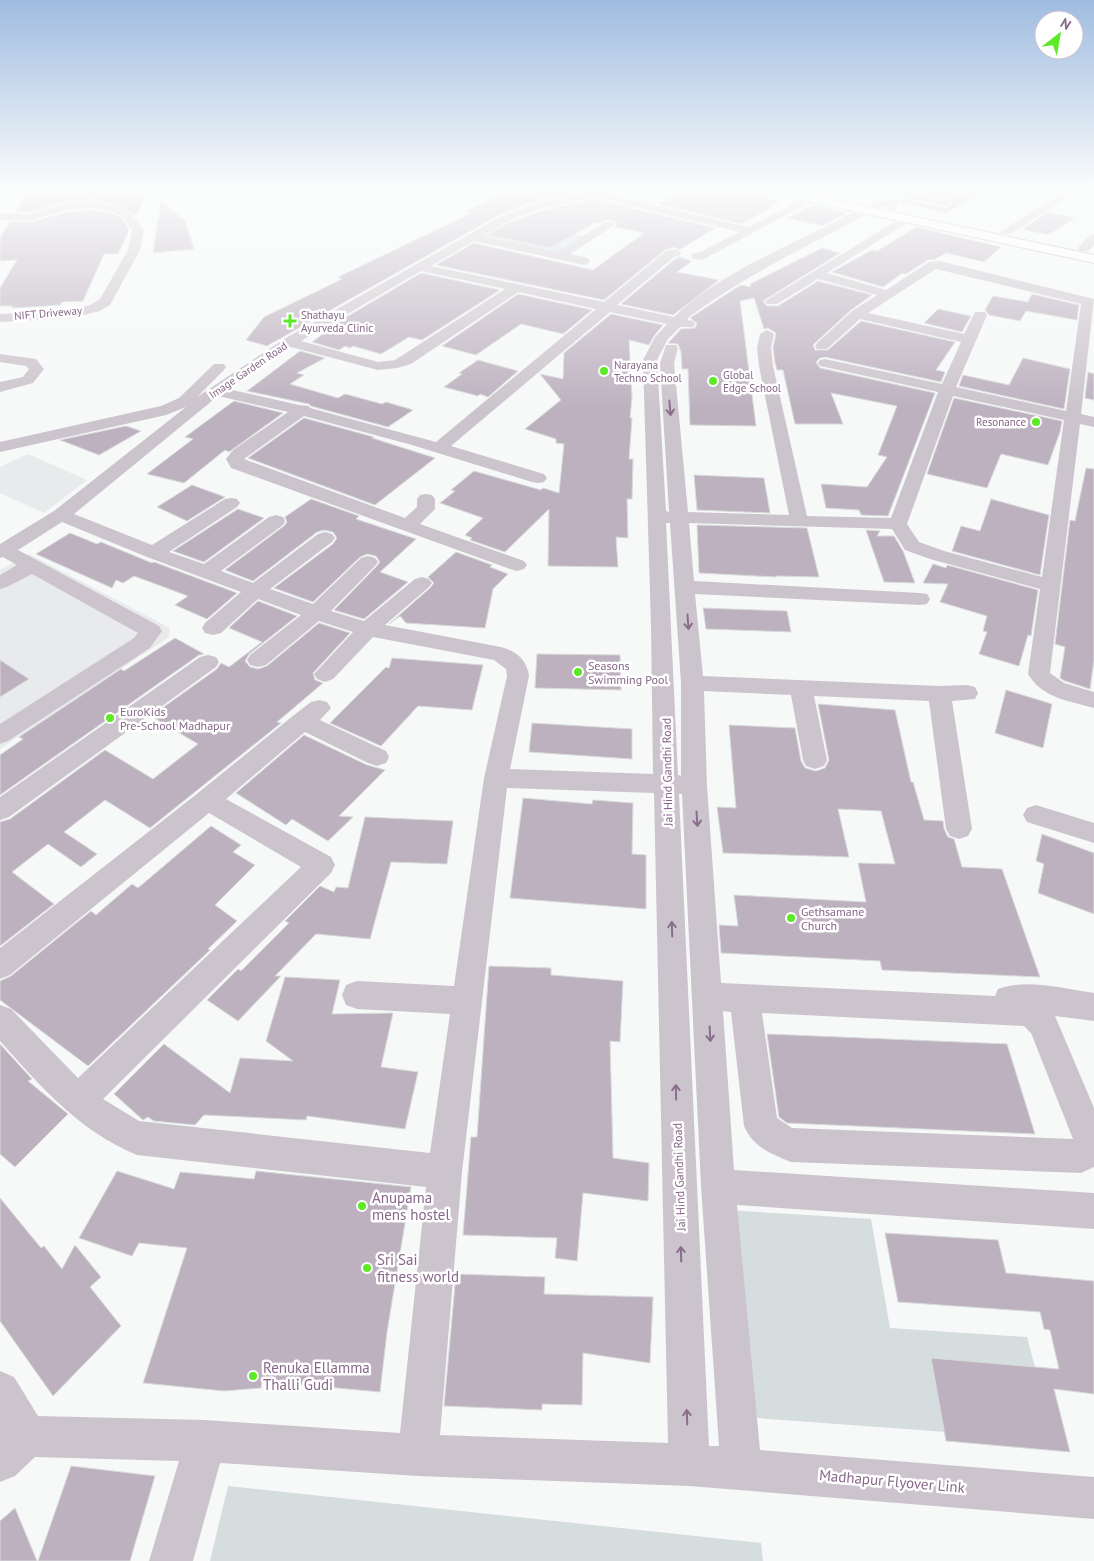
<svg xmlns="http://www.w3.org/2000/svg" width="1094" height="1561" font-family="'PT Sans',sans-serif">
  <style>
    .built { fill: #e9eaeb }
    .green { fill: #d5ddde }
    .building { fill: #bdb1bf; stroke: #d8dbda }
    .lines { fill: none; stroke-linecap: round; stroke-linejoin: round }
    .major-casing { stroke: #beb5bf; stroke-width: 2 }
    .minor { fill: #ccc4cc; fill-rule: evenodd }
    .major { fill: #fff; fill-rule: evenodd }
    .oneway { stroke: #8a6c8b }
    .poi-dot { fill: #5bea25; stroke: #fff; stroke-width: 2 }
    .labels { text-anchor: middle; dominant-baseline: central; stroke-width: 5; stroke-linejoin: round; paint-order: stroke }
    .far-street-label { font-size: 11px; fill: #866788; stroke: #fff }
    .far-poi-label { font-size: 11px; fill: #866788; stroke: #fff; text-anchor: start }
    .poi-label { font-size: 12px; fill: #866788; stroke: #fff; text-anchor: start }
    .street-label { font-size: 12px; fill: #866788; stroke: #fff }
    .near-poi-label { font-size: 15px; fill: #866788; stroke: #fff; text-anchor: start }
    .near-street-label { font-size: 15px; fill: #866788; stroke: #fff }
  </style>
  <rect width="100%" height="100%" fill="#f6f9f8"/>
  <path class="built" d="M28 454 87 480 44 513 0 493V467Z
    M29 554 170 628 169 637 0 749V570Z"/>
  <path class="green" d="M844 190H904L880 202 837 194Z
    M502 220 594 238 568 255 475 236Z
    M728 1210 871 1219 890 1328 1027 1337 1054 1440 743 1417Z
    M228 1486 761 1543 763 1561H210Z"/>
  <path class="building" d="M29 190H148L136 216 118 205 94 200 68 201 30 212H16Z
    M507 190H561L571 193 529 203 497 216 267 346 246 340 264 317 342 279 338 277 472 213 466 212Z
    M685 190H731L781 201 742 224 658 204Z
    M926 190H983L966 200H969L947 213 901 202 906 199 945 208 952 204 949 199 920 193Z
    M593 199 715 228 679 250 675 247 665 250 604 300 436 265 474 243 593 270 644 233 615 227 617 224 614 221 605 220 600 223 596 222 550 248 488 235 507 224 537 212Z
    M161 201 185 221 194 249 153 253Z
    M813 205 846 213 822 226 788 218Z
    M94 210 112 214 122 218 129 230 118 254H104L83 301 62 302 60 305 46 306 12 308 13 306H0V288L17 260 0 261V238L10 222H31L68 212Z
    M1048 212 1075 218 1048 235 1022 229Z
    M916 227 1001 247 984 262 946 253 936 259 928 260 906 274 902 273 883 287 832 272 872 250 877 251Z
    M822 248 840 253 763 301 767 306H778L818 281 872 295 851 310 816 342 813 345 815 350H828L861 321 955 342 936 370 945 372 941 382 825 357 820 358 816 362 820 368 935 393 888 516 861 515 859 510 826 508 821 484 867 487 887 457 878 455 897 406 831 393 843 424H795L783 370H777L775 363 773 348 776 333 768 328 764 329 754 298 740 301 756 426 690 425 688 369H682L681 352 678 344 668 343 681 329 695 328 697 323 690 318 736 288 741 285 751 287 750 284Z
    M680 257 692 261 677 272 719 280 673 315 621 304 675 259Z
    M421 273 500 290 422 340 409 337 381 354 353 346 350 348 345 346 339 350 312 342 323 334 321 332Z
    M518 294 592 310 563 334 521 324 476 355 442 346Z
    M1032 294 1079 305 1077 320 1026 311 1020 321 989 315 985 310 993 296 1028 302Z
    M938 309 971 316 962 332 924 323Z
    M611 314 663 325 654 336 649 345 629 340 632 397 630 418H632L629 459H633L632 499H627L628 538 616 537 618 567 548 566 549 509 505 552 470 540 472 538 465 535 483 518 440 503 455 491 451 490 474 471 541 490 543 488 559 493 564 444 556 443V439L525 429 561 400 540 374 563 379 564 353Z
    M300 351 325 358 297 373 304 375 290 384 338 398 345 394 382 404 386 402 413 410 388 427 311 406 309 404 247 391Z
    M1023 358 1070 369 1064 409 959 386 963 375 1009 385Z
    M478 360 518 371 488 397 480 394 478 396 444 387 462 374 459 373Z
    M1088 372 1094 374V400L1085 398Z
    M954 398 1062 421 1060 432 1048 465 1001 454 987 488 927 474Z
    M234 401 283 413 229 452 225 450 184 483 147 474 193 439 185 437Z
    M304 418 374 437 372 438 435 458 375 505 248 458Z
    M126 426 141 431 99 455 60 440Z
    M1086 468 1094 469V660L1090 689 1065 681 1060 678 1065 647 1055 644 1070 520 1075 521Z
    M694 475 764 478 770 513 697 510Z
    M192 485 225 497 187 521 157 507Z
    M311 499 359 516 356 519 416 539 380 572 408 582 364 619 334 610 376 567 380 562 376 556 367 554 360 557 313 602 274 588 333 544 337 538 333 532 324 530 317 532 253 581 225 570 284 526 287 522 285 517Z
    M991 499 1049 515 1040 575 952 551 961 526 980 531Z
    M238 509 264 518 204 562 173 551Z
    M697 525 807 528 819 577 776 576V577L699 573Z
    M866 530 880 531 877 536H894L903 551 915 583 884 582Z
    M70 533 97 544 101 542 152 563 154 562 237 593 207 619 175 605 188 596 134 576 123 583 116 580 112 588 36 554Z
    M456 552 492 565 490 567 508 574 493 589 485 628 406 623 400 616 389 624 430 588 434 583 428 577Z
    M933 564 946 568 947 565 1038 590 1031 636 1028 635 1019 666 979 654 987 632 983 631 987 616 940 602 948 584 923 583Z
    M258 601 297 616 249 654 245 661 250 667 258 669 267 666 319 623 350 633 313 673 315 680 323 683 277 722 281 723 150 828 105 800 64 832 97 854 81 867 48 844 12 872 54 904 0 946V822L10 819 105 750 153 779 198 744 151 716 217 669 221 663 229 667 262 642 229 628Z
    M703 608 787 611 791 632 706 629Z
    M175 638 204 654 199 655 0 795V755L23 739 19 737 121 669 124 671Z
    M537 654 620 655 621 690 535 688Z
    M392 658 483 665 472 710 418 706 381 746 330 723 386 667 389 668Z
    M0 660 29 679 0 697Z
    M1006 690 1052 704 1043 748 995 733Z
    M818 704 895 710 911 782H913L924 820 943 821 944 829 948 837 954 839 962 867 1002 869 1040 977 882 970 880 961 721 953 719 925 738 926 734 895 866 902 858 863 895 864 881 811 838 809 849 857 723 853 717 807 736 808 729 725 795 728 801 761 805 768 816 771 825 768 829 760Z
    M532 723 632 729V759L529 752Z
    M304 735 367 765 385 770 339 816 353 817 328 841 292 819 286 825 236 793Z
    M523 798 592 804 593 800 633 803 632 854 646 855V909L510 898Z
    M365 817 453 821 447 864 391 862 370 939 316 934 275 976H281L238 1021 207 1000 238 969 241 971 289 923 285 921 320 886 334 892 336 887 348 888Z
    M211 826 241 845 233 852 255 865 215 905 237 921 208 949 210 950 88 1066 0 1000V981L11 976 91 911 96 915 132 884 138 888Z
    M1042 834 1094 853V914L1038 893 1044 864 1036 861Z
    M489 966 551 968V975L623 981 620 1042 610 1041 613 1158 649 1163 648 1201 583 1193 577 1261 555 1258 557 1238 463 1235 471 1137H477Z
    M285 977 340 980 332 1014 393 1013 381 1067 418 1072 405 1129 307 1116 306 1120 204 1115 195 1125 154 1121 148 1117 143 1120 114 1094 164 1044 230 1093 240 1058 293 1061 266 1041Z
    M767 1034 1007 1044 1035 1134 787 1123 779 1117Z
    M0 1044 32 1079 28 1081 68 1114 15 1167 0 1154Z
    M117 1171 174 1189 180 1172 254 1179 256 1171 411 1187 387 1332 380 1392 262 1381 261 1388 224 1391 143 1383 187 1248 139 1243 132 1256 79 1238Z
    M0 1198 41 1248 44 1246 62 1269 75 1245 101 1277 90 1287 121 1326 53 1396 0 1321Z
    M885 1233 998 1240 1006 1273 1094 1281V1394L1054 1389 1070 1452 946 1441 931 1358 1059 1369 1050 1330 1044 1329 1040 1312 898 1302Z
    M456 1274 545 1277 544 1294 653 1297 650 1363 583 1353 582 1405 542 1404V1410L444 1406Z
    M71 1466 155 1476 130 1561H38Z
    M15 1508 37 1561H0V1521Z"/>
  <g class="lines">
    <g class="major-casing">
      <path id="major" d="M0 190H7L0 195Z
        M765 190H789L1094 255V263L770 193Z"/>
    </g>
    <path class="minor" d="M593 190H606L603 193 748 227 807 197 811 196 816 199 702 260 693 259 691 256 693 253 700 252 739 232 594 197 536 210 506 222 483 236 558 252 605 222H613L615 224 613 226 570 254 588 258 590 261 588 264 584 265 474 241 431 266 604 302 666 251 675 249 681 253 679 256 674 257 617 305 674 317C710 281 766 256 811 234 839 220 865 204 895 198L900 201 894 210H886V206L881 207C815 242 749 273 689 317L687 320 693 321 695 324 693 327H680L668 339 657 360 666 511 669 512 660 363 666 345H676L678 348 674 363 688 512 789 515 759 366 757 348 760 334 767 330 774 334 771 348 773 366 807 516 891 518 938 392 825 367 820 366 818 363 820 360 825 359 942 384 961 342 860 319 827 349H817L815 346 817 343 852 311 877 295 818 279 777 304H767L765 301 903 217H911L913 219 827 273 886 290 929 262 940 261 1094 299 1081 414 1094 417V427L1080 424 1050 673 1064 683 1094 692V708C1069 701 1042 698 1028 674L1040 589 930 559 905 550 892 529 689 523 694 581 920 593 927 594 930 599 927 604 920 605 695 594 703 676 939 686 967 685 975 687 978 693 975 699 952 701 972 829 968 836 959 839 950 836 946 829 929 701 814 696 827 760 824 766 815 769 806 766 803 760 791 695 704 691 707 786 721 983 995 996 998 989C1027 978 1064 989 1094 993V1021L1055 1016 1094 1108V1167L1081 1173 791 1162C770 1153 754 1148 744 1126L731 1012 723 1011 734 1170 1094 1193V1229L737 1205 760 1450 1094 1477V1519L689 1486 418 1476 220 1463 193 1561H149L179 1461 35 1457 15 1476 0 1482V1371L14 1377 38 1416 205 1420 400 1433 426 1187 137 1155C79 1131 41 1087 0 1041V1005L11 1009 78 1078 301 867 209 813 10 975 0 979V948L198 793 294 715 311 702 319 700 327 702 331 708 320 720 386 751 389 757 386 763 377 766 368 763 305 732 226 799 331 857 335 865 331 873 103 1099 139 1121 430 1153 450 1014 357 1009 346 1005 342 995 346 985 357 981 454 986 484 778 507 676 506 669 494 660 373 637 333 679 325 682 317 679 314 674 353 632 319 621 266 665 258 667 250 665 247 660 250 655 301 615 258 599 221 633 213 635 205 633 202 628 205 623 241 592 147 557 62 522 18 550 159 626 162 631 150 648 8 741 0 744V724L134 638 138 633 32 574 7 587 0 589V575L17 565 3 557 0 558V544L54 511 186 407 166 415 0 452V442L161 406 179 398 214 364H224L226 367 224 370 197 397 284 339 498 218 529 205ZM936 269 1081 304 1066 411 956 387 987 315 985 312H975L964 334 868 313ZM421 271 505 289 395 360 378 362 301 341ZM518 292 596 309 436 442 310 408 309 406 299 405 228 389 291 347 378 370 397 368 411 364ZM610 312 667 324 655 337 643 360 651 626 653 774 510 769 529 676C527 660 516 651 501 647L385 625 429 587 432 583 429 579 422 577 415 579 364 621 331 611 375 566 378 562 375 558 368 556 361 558 313 604 270 589 332 542 335 538 332 534 325 532 318 534 253 583 221 571 283 525 285 521 283 517 276 515 269 517 204 564 169 552 237 507 240 503 237 499 231 498 225 499 152 545 74 514 218 396 288 412 233 450 226 459 231 468 510 569 517 571 524 569 527 565 524 561 420 524 435 509V499L432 495 426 494 420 495 417 499V507L405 518 244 459 304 416 412 445 532 482 538 483 544 482 547 478 544 474 451 446ZM953 396 1064 420 1042 577 944 551 919 542 907 524ZM666 523H670L681 683V776L678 775ZM507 788 654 793 668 1443 440 1435 462 1172ZM679 794H682L701 1186 719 1446H709ZM762 1013 1024 1026 1031 1033 1073 1139 792 1128 777 1118Z
      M829 190H843L833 197H825L824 195Z
      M1066 190H1079L1010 234H1002L1000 232Z
      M908 192 949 201 950 203 945 206 904 197 903 195 904 193Z
      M94 202C119 205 131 208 144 231L140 250 110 305 100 311 71 318 0 322V314L71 310 90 305 100 299 128 250 132 231 123 217 113 212 94 208 68 210 31 220H0V214H30L68 203Z
      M1094 234V245L1088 251H1080L1078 248C1082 243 1088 236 1094 234Z
      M0 354 36 359 44 369 33 383 0 392V382L23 377 29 369 26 366 0 362Z
      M208 655 216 657 219 662 216 667 9 817 0 820V797L200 657Z
      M1036 805 1094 823V843L1027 822 1023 815 1027 808Z"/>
    <use href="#major" class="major"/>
  </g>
  <defs><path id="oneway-shaft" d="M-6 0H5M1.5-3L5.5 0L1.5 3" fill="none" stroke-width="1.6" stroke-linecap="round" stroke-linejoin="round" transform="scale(1.25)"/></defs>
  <g class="oneway">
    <use href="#oneway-shaft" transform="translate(670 408) rotate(85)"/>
    <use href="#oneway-shaft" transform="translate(688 622) rotate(86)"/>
    <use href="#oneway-shaft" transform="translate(697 819) rotate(86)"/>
    <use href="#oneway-shaft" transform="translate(672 929) rotate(-92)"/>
    <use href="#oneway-shaft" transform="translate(710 1034) rotate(87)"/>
    <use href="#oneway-shaft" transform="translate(676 1092) rotate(-91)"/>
    <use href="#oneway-shaft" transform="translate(681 1254) rotate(-92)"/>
    <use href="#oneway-shaft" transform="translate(687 1417) rotate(-92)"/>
  </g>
  <linearGradient id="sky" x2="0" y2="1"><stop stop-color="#9fbce0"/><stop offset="0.46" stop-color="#fbfcfc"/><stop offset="1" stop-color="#fbfcfc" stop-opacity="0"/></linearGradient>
  <rect width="1094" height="409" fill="url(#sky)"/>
  <g class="poi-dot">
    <path d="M287.5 313.5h5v5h5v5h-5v5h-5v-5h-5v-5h5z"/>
    <circle cx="604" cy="371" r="5"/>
    <circle cx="713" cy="381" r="5"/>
    <circle cx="1036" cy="422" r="5"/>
    <circle cx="578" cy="672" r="5"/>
    <circle cx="110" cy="718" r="5"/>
    <circle cx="791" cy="918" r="5"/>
    <circle cx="362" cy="1206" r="5"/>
    <circle cx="367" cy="1268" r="5"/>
    <circle cx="253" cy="1376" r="5"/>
  </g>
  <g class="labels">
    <g class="far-street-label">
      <text transform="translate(48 313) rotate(-5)">NIFT Driveway</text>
      <text transform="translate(248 370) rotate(-34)">Image Garden Road</text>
    </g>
    <g class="far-poi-label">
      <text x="301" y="315">Shathayu<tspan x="301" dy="13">Ayurveda Clinic</tspan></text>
      <text x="614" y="365">Narayana<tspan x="614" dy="13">Techno School</tspan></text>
      <text x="723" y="375">Global<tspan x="723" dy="13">Edge School</tspan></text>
      <text x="1026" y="422" text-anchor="end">Resonance</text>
    </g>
    <g class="poi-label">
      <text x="588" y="665">Seasons<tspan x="588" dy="14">Swimming Pool</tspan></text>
      <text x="120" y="711">EuroKids<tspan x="120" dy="14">Pre-School Madhapur</tspan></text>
      <text x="801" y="911">Gethsamane<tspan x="801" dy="14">Church</tspan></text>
    </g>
    <g class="street-label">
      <text transform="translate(667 772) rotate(-91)">Jai Hind Gandhi Road</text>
      <text transform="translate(679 1177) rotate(-92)">Jai Hind Gandhi Road</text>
    </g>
    <g class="near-poi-label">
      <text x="372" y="1197">Anupama<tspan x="372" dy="17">mens hostel</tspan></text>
      <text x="377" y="1259">Sri Sai<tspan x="377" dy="17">fitness world</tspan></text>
      <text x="263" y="1367">Renuka Ellamma<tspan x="263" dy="17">Thalli Gudi</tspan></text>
    </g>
    <g class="near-street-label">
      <text transform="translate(892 1481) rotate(5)">Madhapur Flyover Link</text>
    </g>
  </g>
  <g transform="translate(1059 35) rotate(31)"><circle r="24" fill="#ffffff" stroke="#cfc2cf"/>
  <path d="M0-4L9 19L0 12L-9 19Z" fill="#5bea25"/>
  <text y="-8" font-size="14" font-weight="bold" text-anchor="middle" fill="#866788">N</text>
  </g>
</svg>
